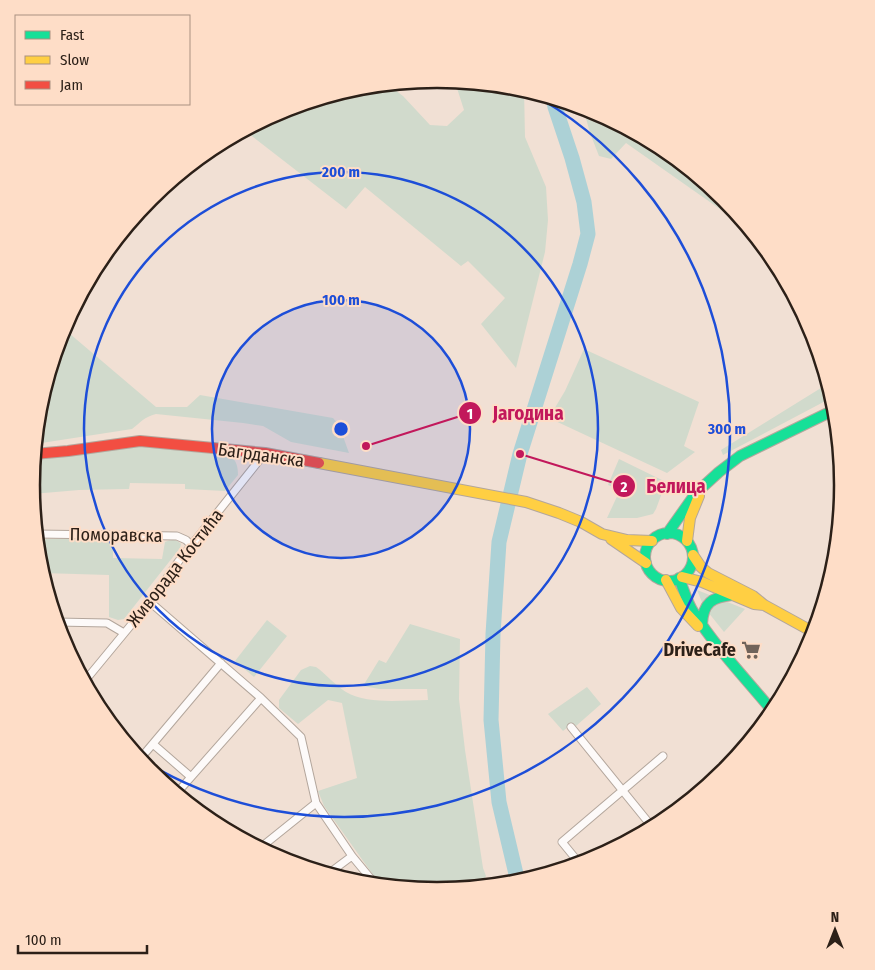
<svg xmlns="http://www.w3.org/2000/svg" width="875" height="970" font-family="'Fira Sans Condensed',sans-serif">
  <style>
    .green { fill: #d1dacc }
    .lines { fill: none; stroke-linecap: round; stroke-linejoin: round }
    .river { stroke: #acd1d6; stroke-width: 15 }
    .street-casing { stroke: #b3a69c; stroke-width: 9 }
    .fast-casing { stroke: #b3a69c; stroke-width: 12 }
    .slow-casing { stroke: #b3a69c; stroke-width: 12 }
    .jam-casing { stroke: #b3a69c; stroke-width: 12 }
    .street { stroke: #fdfaf9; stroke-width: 7 }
    .fast { stroke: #16e098; stroke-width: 10 }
    .slow { stroke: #ffcf43; stroke-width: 10 }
    .jam { stroke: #f24e42; stroke-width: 10 }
    .ring { fill: none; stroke: #1d4ed8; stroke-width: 2.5 }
    .labels { text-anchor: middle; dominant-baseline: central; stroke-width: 4; stroke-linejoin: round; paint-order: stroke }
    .street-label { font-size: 18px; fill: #2c2018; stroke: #feddc7 }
    .poi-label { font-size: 18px; font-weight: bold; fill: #2c2018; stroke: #feddc7; text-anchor: end }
    .rim { fill: none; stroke: #2c2018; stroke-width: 2.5 }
    .centre { fill: #1d4ed8; stroke: #feddc7; stroke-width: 2.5 }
    .ring-label { font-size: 15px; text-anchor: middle; font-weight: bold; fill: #1d4ed8; stroke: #feddc7; stroke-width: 4; stroke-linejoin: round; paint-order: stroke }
    .leader { fill: none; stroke: #c2185b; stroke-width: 2 }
    .callout-dot { fill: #c2185b; stroke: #feddc7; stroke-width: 2 }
    .mark-label { font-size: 15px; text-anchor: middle; font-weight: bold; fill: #fff }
    .callout-label { font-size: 19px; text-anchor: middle; font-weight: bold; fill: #c2185b; stroke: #feddc7; stroke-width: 4; stroke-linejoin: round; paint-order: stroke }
  </style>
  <rect width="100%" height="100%" fill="#f1e0d4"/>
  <path class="green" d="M456 81 517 87 524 89 525 137 546 187 548 220 545 252 516 368 481 324 505 298 468 261 461 266 365 187 346 209 244 130 282 110 359 87 387 84 403 96 430 125 447 126 464 110 455 82Z
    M583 107 593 110 653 142 681 162 725 198 754 233 626 143 611 159 599 156 590 133Z
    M63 328 156 407H187L200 395 333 418 339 425 349 453 291 442 263 426 243 423 156 414C144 417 141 422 132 429L35 444 39 405Z
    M584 349 699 402 684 446 695 452 667 473 551 419 556 406 565 391Z
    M829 383 833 397 723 455 721 450Z
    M138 446 230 456C237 460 238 468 238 475L225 491 185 489V484L130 483 129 489 79 490 32 494 31 485 34 460Z
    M619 459 666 482 656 509 653 514 637 518H607L620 490 608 485Z
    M37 539H113V558L162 559 165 542C171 539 177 539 181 544L180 548 124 619 118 620 109 617V575L42 573 39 564Z
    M697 590 745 609 724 632 704 607Z
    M267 620 287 636 254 677 235 661Z
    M410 624 460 639 459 699 465 750 483 868 486 876 480 887 437 891 381 886 324 806 318 791 357 778 342 703 328 700 298 724 279 708V700L301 670 310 666 316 667C326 674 336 686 346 692 368 705 403 700 428 700L427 689H379L363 686 379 660 386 663Z
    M587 687 601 704 576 726 573 723 563 731 548 714Z"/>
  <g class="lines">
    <path class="river" d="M519 883 516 874 499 802 491 720 493 634 499 542 520 454 580 264 588 234 584 202 572 158 555 107 553 97"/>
    <g class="street-casing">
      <path id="street" d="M36 534 177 536 186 540 192 546
        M150 602 261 698 301 737 316 803 352 856 376 885
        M57 622 107 623 124 633
        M84 682 150 602 178 562 265 453
        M571 727 653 828
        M153 744 191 777
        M140 759 221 663
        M176 794 261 698
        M260 848 316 803
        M580 864 562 842 663 756
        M328 874 352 856"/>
    </g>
    <g class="fast-casing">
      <path id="fast" d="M645 557a24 24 0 1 1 48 0a24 24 0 1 1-48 0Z
        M667 534 696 493 719 472 740 456 836 409
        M679 578C684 590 687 603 694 613 716 648 748 681 774 713
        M702 624C703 603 712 597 732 595"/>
    </g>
    <g class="slow-casing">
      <path id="slow" d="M319 463 526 502 559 513 581 522 602 534 627 540 652 541
        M611 539 646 563
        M687 541 690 518 699 496
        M693 555 701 567 708 573 753 596 764 605 815 633
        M682 577 702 582 754 604 764 605
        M666 580 681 608 698 626"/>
    </g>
    <g class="jam-casing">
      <path id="jam" d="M34 454 68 451 140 441 265 453 319 463"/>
    </g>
    <use href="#street" class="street"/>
    <use href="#fast" class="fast"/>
    <use href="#slow" class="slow"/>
    <use href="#jam" class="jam"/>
  </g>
  <circle cx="341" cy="429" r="129" fill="#1d4ed8" fill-opacity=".12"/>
  <g class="ring">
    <circle cx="341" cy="429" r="129"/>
    <circle cx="341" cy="429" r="257"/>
    <path d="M525 90A386 386 0 1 1 139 758"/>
  </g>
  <defs>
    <g id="supermarket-bare" transform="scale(1.5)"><path d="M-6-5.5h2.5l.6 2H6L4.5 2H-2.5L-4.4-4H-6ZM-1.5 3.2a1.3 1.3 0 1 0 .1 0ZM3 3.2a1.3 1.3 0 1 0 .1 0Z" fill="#71635a" stroke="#feddc7" stroke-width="2.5" paint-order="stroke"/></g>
  </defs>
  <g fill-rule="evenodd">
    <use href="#supermarket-bare" x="751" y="650"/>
  </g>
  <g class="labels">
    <g class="street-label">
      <text transform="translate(261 455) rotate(8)">Багрданска</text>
      <text transform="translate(116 535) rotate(1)">Поморавска</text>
      <text transform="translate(175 568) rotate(-52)">Живорада Костића</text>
    </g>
    <g class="poi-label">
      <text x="736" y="650">DriveCafe</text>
    </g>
  </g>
  <path d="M0 0H875V970H0ZM40 485a397 397 0 1 1 794 0a397 397 0 1 1-794 0Z" fill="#feddc7" fill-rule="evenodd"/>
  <path class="rim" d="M40 485a397 397 0 1 1 794 0a397 397 0 1 1-794 0Z"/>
  <circle cx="341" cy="429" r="8" class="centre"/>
  <g class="ring-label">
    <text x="341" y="177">200 m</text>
    <text x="341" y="305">100 m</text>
    <text x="727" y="434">300 m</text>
  </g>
  <path class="leader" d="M366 446L470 413M520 454L624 486"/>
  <g class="callout-dot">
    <circle cx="366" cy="446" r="5"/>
    <circle cx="520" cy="454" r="5"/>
    <circle cx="470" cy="413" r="12"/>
    <circle cx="624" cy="486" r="12"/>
  </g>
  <g class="mark-label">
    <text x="470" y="419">1</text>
    <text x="624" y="492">2</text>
  </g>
  <g class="callout-label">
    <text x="528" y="420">Јагодина</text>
    <text x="676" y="493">Белица</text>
  </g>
  <rect x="15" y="15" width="175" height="90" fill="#feddc7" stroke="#aa9181"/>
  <rect x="25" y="31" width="25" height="8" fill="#16e098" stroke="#aa9181"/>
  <text x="60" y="40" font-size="15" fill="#2c2018">Fast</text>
  <rect x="25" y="56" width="25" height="8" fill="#ffcf43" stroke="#aa9181"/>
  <text x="60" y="65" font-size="15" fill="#2c2018">Slow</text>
  <rect x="25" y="81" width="25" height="8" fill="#f24e42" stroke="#aa9181"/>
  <text x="60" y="90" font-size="15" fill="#2c2018">Jam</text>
  <g transform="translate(835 930)" stroke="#feddc7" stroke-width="4" paint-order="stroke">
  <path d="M0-4L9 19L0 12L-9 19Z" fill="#2c2018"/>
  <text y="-8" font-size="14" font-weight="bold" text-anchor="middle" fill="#2c2018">N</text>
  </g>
  <path d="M18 945v8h129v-8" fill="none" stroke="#2c2018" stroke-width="2.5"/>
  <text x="25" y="945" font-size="15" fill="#2c2018" stroke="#feddc7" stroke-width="4" paint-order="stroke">100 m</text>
</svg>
